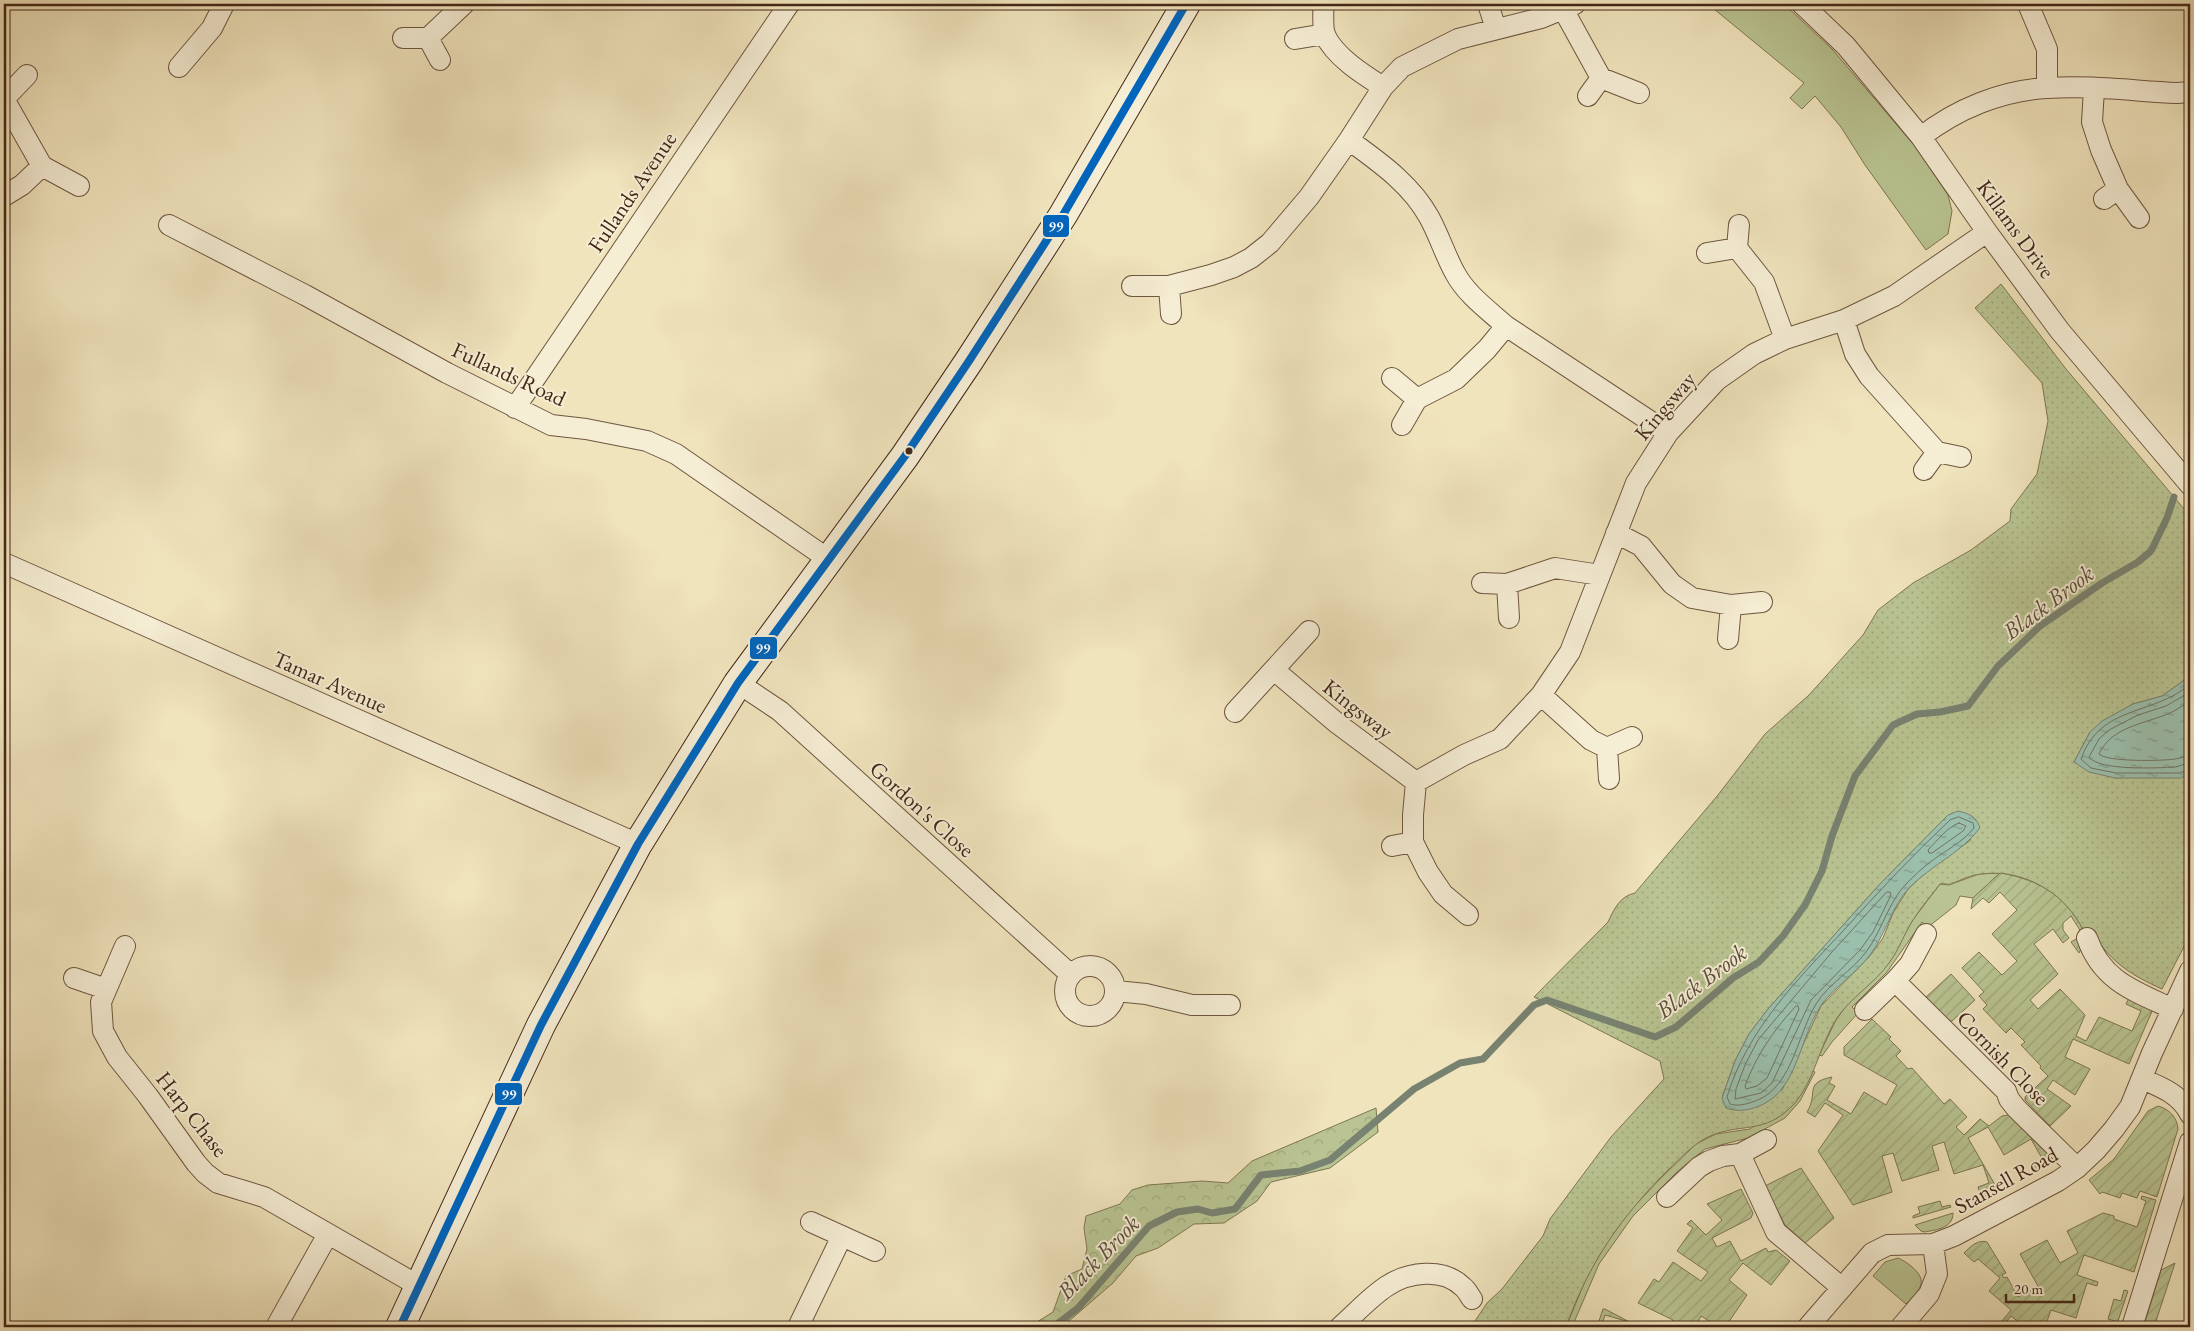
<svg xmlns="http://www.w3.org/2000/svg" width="2194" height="1331" font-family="'EB Garamond',serif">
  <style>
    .grass { fill: #b9c492; stroke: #7e7654 }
    .forest { fill: url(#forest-crowns); stroke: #7e7654 }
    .park { fill: url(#park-dots); stroke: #7e7654; fill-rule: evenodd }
    .garden { fill: url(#garden-furrows); stroke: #7e7654 }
    .water { fill: url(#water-ripples); stroke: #788271 }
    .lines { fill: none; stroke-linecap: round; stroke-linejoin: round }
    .shore { stroke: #707362; stroke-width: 1 }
    .stream { stroke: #788271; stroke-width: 7 }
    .minor-casing { stroke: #6f5640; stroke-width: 22 }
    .secondary-casing { stroke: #442717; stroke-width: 30 }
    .minor { stroke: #f5edd4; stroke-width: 20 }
    .secondary { stroke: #f5edd4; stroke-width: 28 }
    .bus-1-casing { stroke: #f5edd4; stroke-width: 11 }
    .bus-1 { stroke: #0065bd; stroke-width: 8 }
    .bus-dot { fill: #442717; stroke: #f5edd4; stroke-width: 2 }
    .labels { text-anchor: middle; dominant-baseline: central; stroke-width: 4; stroke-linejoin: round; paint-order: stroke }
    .street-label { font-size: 22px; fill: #442717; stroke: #f5edd4 }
    .water-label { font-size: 24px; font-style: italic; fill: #5a4d3c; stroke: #f5edd4 }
    .line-badge { stroke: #f5edd4; stroke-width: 2 }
    .badge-label { font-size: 14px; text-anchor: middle; font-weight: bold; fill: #fff }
  </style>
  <defs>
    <pattern id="forest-crowns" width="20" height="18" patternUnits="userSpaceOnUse" patternTransform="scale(1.25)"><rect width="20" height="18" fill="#b9c492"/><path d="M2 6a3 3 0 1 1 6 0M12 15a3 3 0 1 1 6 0" fill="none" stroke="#a0a87d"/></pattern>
    <pattern id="park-dots" width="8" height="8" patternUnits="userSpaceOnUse" patternTransform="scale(1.25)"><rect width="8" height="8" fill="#b9c492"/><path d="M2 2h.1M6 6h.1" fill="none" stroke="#a0a87d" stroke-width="1.8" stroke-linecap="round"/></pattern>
    <pattern id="garden-furrows" width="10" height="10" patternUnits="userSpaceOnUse" patternTransform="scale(1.25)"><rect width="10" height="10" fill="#b9c492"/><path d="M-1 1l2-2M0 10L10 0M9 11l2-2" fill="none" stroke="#a0a87d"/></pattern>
    <pattern id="water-ripples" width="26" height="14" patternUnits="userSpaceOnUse" patternTransform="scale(1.25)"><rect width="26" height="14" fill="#9bbfad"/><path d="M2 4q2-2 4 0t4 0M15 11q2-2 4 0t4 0" fill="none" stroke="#809b8c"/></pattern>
  </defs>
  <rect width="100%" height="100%" fill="#f0e4bd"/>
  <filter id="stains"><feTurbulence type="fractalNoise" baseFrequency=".004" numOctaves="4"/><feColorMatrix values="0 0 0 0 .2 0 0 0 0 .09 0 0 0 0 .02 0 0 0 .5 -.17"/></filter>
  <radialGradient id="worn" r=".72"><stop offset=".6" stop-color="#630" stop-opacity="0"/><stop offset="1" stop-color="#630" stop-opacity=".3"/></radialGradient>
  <path class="grass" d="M1708 4H1784L1832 49 1914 145 1948 195 1952 211 1948 234 1926 250 1865 165 1841 127 1815 96 1802 109 1790 98 1804 83Z
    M2000 873 1973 898 1960 896 1956 905 1928 927 1922 922 1887 972 1852 1007 1858 1013 1832 1042 1822 1056 1819 1055 1836 1020 1848 1003 1889 963 1912 921 1940 884 1949 885 1979 874Z
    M1812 1071 1815 1072 1800 1101 1785 1118 1748 1138 1705 1149 1678 1171 1633 1216 1599 1264 1572 1327H1566L1587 1276 1607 1242 1628 1213 1659 1180 1696 1144 1716 1134 1750 1129 1804 1090Z
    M1953 1213C1953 1228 1937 1230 1924 1232L1921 1231 1915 1225Z
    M1898 1258C1903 1260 1907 1263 1911 1266 1930 1282 1919 1290 1906 1304L1873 1276 1885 1262Z"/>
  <path class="forest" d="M1376 1108 1378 1132 1330 1168 1271 1182 1257 1201 1224 1223 1194 1224 1158 1248 1136 1256 1113 1283 1062 1327H1029L1053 1312 1066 1276 1082 1269 1087 1249 1084 1228 1086 1216 1120 1204 1132 1190 1148 1185 1202 1181 1228 1183 1252 1161Z"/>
  <path class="park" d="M2001 284 2066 369 2190 516V676L2162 696 2133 704 2090 732 2074 762 2115 778 2189 774 2190 773V935L2162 989C2131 975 2112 963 2093 934L2087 937C2067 896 2028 868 1981 874 1970 875 1961 880 1951 884 1948 885 1945 883 1940 884 1931 896 1921 907 1913 920 1904 934 1899 950 1889 963 1874 984 1851 997 1837 1018 1820 1044 1815 1079 1795 1103 1764 1137 1740 1121 1706 1138 1691 1146 1680 1159 1668 1170 1620 1218 1589 1263 1566 1327H1471L1487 1303 1502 1289 1543 1236 1550 1219 1611 1137 1664 1079 1660 1061 1534 997 1608 922C1614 909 1620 896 1635 893L1718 795 1765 734 1809 695 1863 635 1878 610 1913 583 1971 550 2010 521 2011 509 2037 474 2048 421 2042 383 1975 308ZM1948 815 1971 840 1932 867 1908 889 1893 913 1883 938 1869 957 1821 1006 1782 1090 1722 1098 1735 1061 1749 1034 1768 1009 1880 884Z"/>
  <path class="garden" d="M2000 873C2042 880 2068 898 2087 937L2079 953 2071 942 2083 935 2071 916 2063 923V930L2069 938 2063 943 2053 929 2034 944 2058 974 2030 1000 2038 1009 2060 989 2085 1015 2076 1036 2086 1041 2099 1017 2132 1031 2141 1011 2126 1004 2129 998 2153 1009 2129 1064 2073 1039 2065 1057 2090 1069 2075 1095 2053 1080 2047 1089 2071 1106 2050 1126 2025 1100V1097L2048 1076 2040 1068 2041 1066 2021 1045 2025 1042 2011 1028 2006 1033 1983 1009 1987 1005 1979 996 1984 992 1962 968 1979 952 2002 975 2017 961 1992 934 2017 910 2000 892 1989 903 1983 898 1971 909 1973 898Z
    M1951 974 1975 1000 1952 1021 1946 1020 1925 998Z
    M1872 1019 1891 1037 1889 1039 1901 1051 1896 1056 1908 1069 1912 1068 1944 1104 1950 1099 1967 1117 1956 1127 1964 1135 1980 1119 1989 1126 2002 1116 2008 1115 2055 1160 2036 1171 2033 1165 2043 1160 2031 1139 2004 1155 1988 1127 1968 1138 1998 1190 1982 1198 1978 1187 1989 1183 1983 1165 1954 1174 1944 1142 1932 1146 1939 1170 1902 1181 1893 1153 1882 1156 1892 1192 1853 1205 1818 1151 1843 1115 1825 1103 1815 1117 1807 1112C1819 1093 1803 1083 1832 1077L1829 1083 1835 1086 1827 1100 1851 1114 1864 1092 1886 1105 1897 1085 1844 1055V1047Z
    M2158 1106C2169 1109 2177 1117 2178 1129L2157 1197 2140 1191 2137 1198 2122 1193 2120 1198 2102 1192 2100 1194 2089 1180 2114 1159 2148 1111Z
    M1801 1168 1834 1218 1805 1243 1785 1225 1765 1186Z
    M1741 1189 1753 1213 1751 1218 1712 1238 1717 1247 1730 1241 1741 1261 1766 1248 1768 1252 1776 1250 1790 1261 1771 1285 1743 1263 1729 1280 1747 1295 1726 1326 1719 1327 1701 1316 1695 1327H1669L1673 1320 1638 1303 1654 1279 1659 1282 1673 1262 1701 1281 1708 1272 1677 1251 1693 1228 1687 1224 1691 1220 1706 1235 1722 1220 1707 1204Z
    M2142 1196 2156 1200 2134 1272 2084 1255 2077 1275 2098 1282 2097 1286 2087 1283 2076 1318 2051 1310 2045 1327H2025L2011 1316 2002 1327H1997L2011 1310 1989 1291 2000 1278 1978 1259 1974 1262 1964 1253C1970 1247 1978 1239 1987 1242L2006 1273 2002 1275 2004 1278 2007 1277 2018 1297 2038 1286 2020 1254 2047 1240 2060 1263 2078 1253 2067 1231 2103 1213 2114 1216V1219L2137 1227 2146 1201 2141 1199Z
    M1940 1201 1942 1207 1950 1205 1951 1207 1913 1218V1216L1920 1213 1918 1207Z
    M2175 1263 2154 1327H2148L2145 1322 2161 1270Z
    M2124 1290 2128 1291 2116 1327H2113L2115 1321 2108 1319 2114 1299 2121 1301Z
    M1603 1309H1605L1639 1327H1625L1626 1321 1605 1315 1601 1327H1597Z"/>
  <path class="water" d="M2190 676V773L2181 778H2115L2089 772 2074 762 2090 732 2102 721 2133 704 2162 696Z
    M1958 811C1970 814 1976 816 1980 828 1962 852 1932 865 1910 887 1892 905 1886 934 1870 955 1857 972 1836 986 1822 1004 1804 1029 1800 1067 1781 1090 1769 1105 1745 1115 1726 1108L1722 1098 1735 1061 1749 1034 1768 1009 1880 884 1948 815Z"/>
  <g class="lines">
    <path class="shore" d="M2190 684C2155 716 2100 704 2081 759L2091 768 2116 773H2179L2190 769
      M2190 692 2166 706 2138 715 2109 730 2099 739 2089 757C2099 771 2157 768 2175 767 2181 766 2185 763 2190 763
      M2190 701C2183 705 2177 710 2170 713 2145 724 2112 726 2099 754 2106 762 2163 761 2175 759 2181 758 2185 756 2190 756
      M1959 817 1973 823 1974 828C1962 843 1944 851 1929 863 1921 869 1914 876 1907 883 1888 902 1882 931 1866 952 1852 971 1829 983 1816 1004 1796 1037 1792 1093 1749 1103 1743 1105 1736 1106 1730 1104L1727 1097C1747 1030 1797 980 1844 930 1878 892 1913 855 1950 820Z
      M1959 823 1966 826 1963 831 1932 853H1929L1928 850C1937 841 1947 827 1959 823Z
      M1887 892H1890L1891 895 1873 932 1860 950 1811 1000 1772 1083 1761 1093 1735 1099 1736 1089 1745 1065 1758 1040 1832 952Z
      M1798 1006 1799 1009 1767 1078 1757 1086 1746 1089 1745 1086C1756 1056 1773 1031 1795 1007Z"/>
    <path class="stream" d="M1053 1327 1078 1308 1149 1226 1177 1212 1198 1209 1212 1213 1235 1209 1261 1175 1300 1171 1330 1160 1414 1089 1460 1063 1483 1059 1534 1005 1547 1000 1655 1037 1676 1027 1733 978 1759 962 1783 936 1805 905 1822 871 1832 836 1855 776 1893 725 1917 714 1940 712 1968 706 1998 666 2040 626 2102 583 2138 562 2151 551 2167 518 2174 497"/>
    <g class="minor-casing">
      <path id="minor" d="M1323 4C1324 13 1322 27 1325 35 1335 57 1364 75 1383 87
        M1488 4 1496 29
        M1802 4 1846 46 1921 137 1987 232 2060 331 2190 485
        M2028 4 2047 49V88
        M1563 9 1601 78 1639 93
        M403 38H428
        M1295 39 1325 34
        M440 60 428 38 464 4
        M179 67 212 28 224 4
        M2094 89 2092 122 2101 150 2118 189 2139 218
        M1588 96 1601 78
        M4 99 42 166
        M4 99 27 75
        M1921 137C1956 109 2003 90 2047 88 2090 85 2134 91 2177 93L2190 92
        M1349 140C1379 162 1411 184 1429 217 1439 235 1445 255 1455 273 1466 294 1488 310 1506 326
        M4 196 22 185 42 166 79 186
        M2104 199 2118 189
        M169 225 305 295 447 373 551 425 586 429 647 441 676 454 828 559
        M1737 248 1764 282 1785 339
        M1707 253 1737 248 1739 225
        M1132 286H1169L1211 275 1234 267 1251 258 1270 243 1309 197 1349 140 1383 87 1402 67 1458 39 1541 18 1575 4
        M1169 286 1171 314
        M1844 320 1855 354 1869 376 1937 452
        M1392 378 1417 399 1402 425
        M1417 399 1456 379 1487 349 1506 326 1668 433
        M515 408 789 4
        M1924 470 1937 452 1961 457
        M1616 533 1641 546 1672 584 1692 598 1731 605 1762 602
        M4 563 638 844
        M1482 583 1507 584 1509 618
        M1507 584 1555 568 1600 575
        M1728 639 1731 605
        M1274 670 1338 724 1416 782
        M738 683 780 711 1071 975
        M1541 695 1591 740 1607 748
        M1235 712 1309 631
        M1609 779 1607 748 1632 737
        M1416 782 1464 755 1500 739 1541 695 1570 652 1636 483 1668 433 1717 380 1754 354 1785 339 1844 320 1894 296 1987 232
        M1416 782 1413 815V842L1428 872 1443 894 1468 915
        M1392 846 1413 842
        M2087 938C2102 981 2134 991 2173 1009
        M125 946 101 1002 103 1031 117 1057 148 1096 196 1163 205 1173 218 1183 264 1197 419 1286
        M1065 991a25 25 0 1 1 50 0a25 25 0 1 1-50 0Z
        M74 978 106 989
        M1895 981 2006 1091 2009 1099 2016 1108 2077 1168
        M1116 991 1146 994 1192 1005H1230
        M1865 1010 1895 981 1910 964 1926 934
        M2142 1079C2161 1087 2180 1094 2190 1114
        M1740 1154 1776 1232 1842 1288
        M1667 1197 1699 1167 1709 1161 1723 1156 1740 1154 1766 1140
        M811 1222 875 1251
        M276 1327 328 1234
        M798 1327 842 1236
        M1340 1327C1355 1314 1370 1297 1387 1286 1408 1272 1443 1267 1463 1287 1467 1290 1469 1295 1472 1299
        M1808 1327 1872 1253 1888 1245 1933 1244 1954 1236 2058 1181 2077 1168 2096 1150 2114 1129 2130 1107 2152 1053 2190 971
        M1901 1327 1929 1294 1937 1274 1933 1244
        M2132 1327 2190 1142"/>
    </g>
    <g class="secondary-casing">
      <path id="secondary" d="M400 1327 541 1025 638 844 738 683 905 456 969 361 1063 215 1186 4"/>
    </g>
    <use href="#minor" class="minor"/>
    <use href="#secondary" class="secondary"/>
    <g class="bus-1-casing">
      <path id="bus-1" d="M400 1327 541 1025 638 844 738 683 905 456 969 361 1063 215 1186 4"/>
    </g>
    <use href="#bus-1" class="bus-1"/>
  </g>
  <circle class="bus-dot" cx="909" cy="451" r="4.5"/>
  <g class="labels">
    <g class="street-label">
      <text transform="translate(632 192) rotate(-56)">Fullands Avenue</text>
      <text transform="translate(2016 229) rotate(54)">Killams Drive</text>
      <text transform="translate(509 374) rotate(25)">Fullands Road</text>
      <text transform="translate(1665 406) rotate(-50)">Kingsway</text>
      <text transform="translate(330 682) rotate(24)">Tamar Avenue</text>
      <text transform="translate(1358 709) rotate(38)">Kingsway</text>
      <text transform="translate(922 809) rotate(42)">Gordon's Close</text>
      <text transform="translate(2003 1058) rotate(46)">Cornish Close</text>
      <text transform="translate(192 1114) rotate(52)">Harp Chase</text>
      <text transform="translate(2006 1180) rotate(-29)">Stansell Road</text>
    </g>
    <g class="water-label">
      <text transform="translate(2048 602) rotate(-37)">Black Brook</text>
      <text transform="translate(1701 981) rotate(-37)">Black Brook</text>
      <text transform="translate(1098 1257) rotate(-46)">Black Brook</text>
    </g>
  </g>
  <g class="line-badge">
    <rect x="1042" y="214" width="28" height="24" rx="5" fill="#0065bd"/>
    <rect x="749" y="636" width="29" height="24" rx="5" fill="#0065bd"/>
    <rect x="494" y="1082" width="29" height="24" rx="5" fill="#0065bd"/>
  </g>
  <g class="badge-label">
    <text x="1056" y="231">99</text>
    <text x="763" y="653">99</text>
    <text x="509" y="1099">99</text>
  </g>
  <rect width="2194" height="1331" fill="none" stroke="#f0e4bd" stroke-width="20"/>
  <rect x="5" y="5" width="2184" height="1321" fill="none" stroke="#442717" stroke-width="2.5"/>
  <rect x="10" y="10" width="2174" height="1311" fill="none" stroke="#442717"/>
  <path d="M2006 1294v8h68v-8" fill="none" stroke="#442717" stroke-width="2.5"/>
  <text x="2014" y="1294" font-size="15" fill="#442717" stroke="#f5edd4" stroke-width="4" paint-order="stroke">20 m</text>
  <rect width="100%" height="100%" filter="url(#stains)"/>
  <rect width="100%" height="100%" fill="url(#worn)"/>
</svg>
